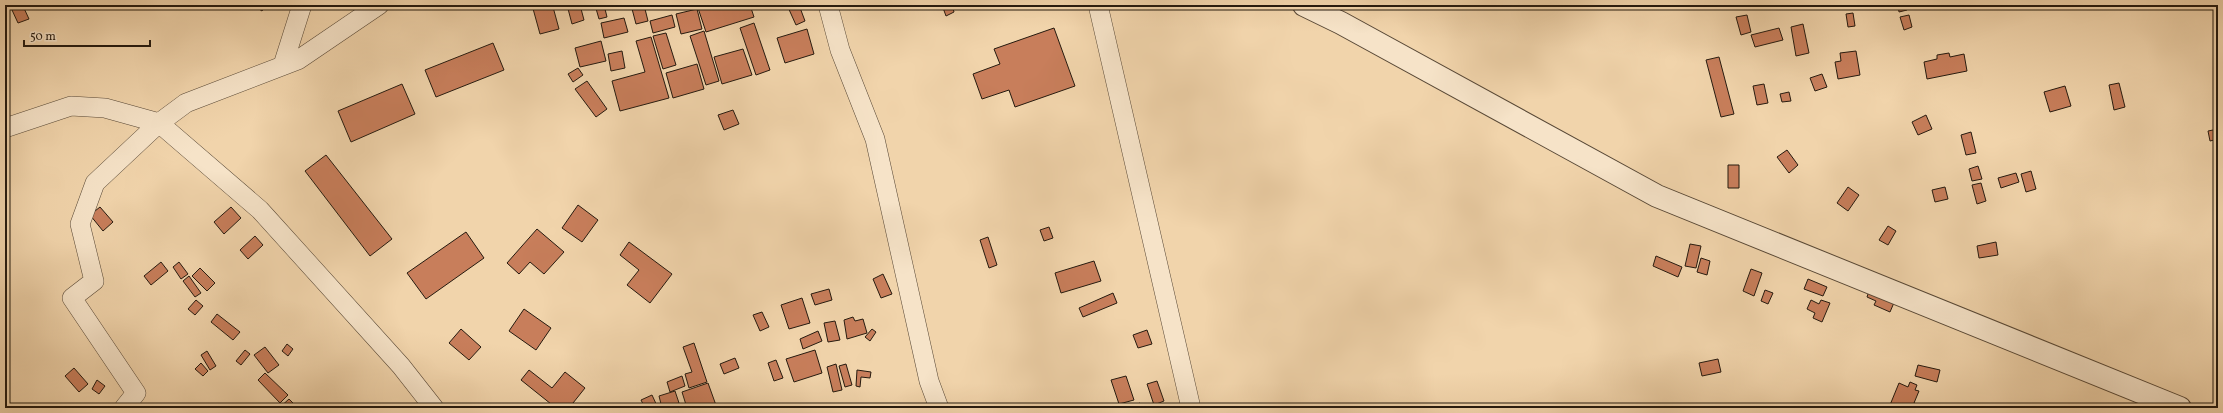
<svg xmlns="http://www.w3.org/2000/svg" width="2223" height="413" font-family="Vollkorn,serif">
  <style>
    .building { fill: #c87e5b; stroke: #251a0f }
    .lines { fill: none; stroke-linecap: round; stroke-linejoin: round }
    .minor-casing { stroke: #584836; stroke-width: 20 }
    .tertiary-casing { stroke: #584836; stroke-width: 24 }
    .minor { stroke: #f6e3c8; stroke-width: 19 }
    .tertiary { stroke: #f6e3c8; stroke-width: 22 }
  </style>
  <rect width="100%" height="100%" fill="#f1d4ab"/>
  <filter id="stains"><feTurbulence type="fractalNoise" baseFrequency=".005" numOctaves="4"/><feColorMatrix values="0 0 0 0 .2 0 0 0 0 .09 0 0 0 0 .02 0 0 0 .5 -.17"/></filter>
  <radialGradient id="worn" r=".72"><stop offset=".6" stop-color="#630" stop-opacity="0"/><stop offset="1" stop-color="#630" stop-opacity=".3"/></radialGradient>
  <path class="building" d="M253 5H266L262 11Z
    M532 5H560L553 7 559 29 540 34Z
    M567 5H580L584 20 572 24Z
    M595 5H604L607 17 599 19Z
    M631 5H644L648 21 636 24Z
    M697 5H750L754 17 706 32Z
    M787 5H799L805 21 796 25Z
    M942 5H952L954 12 946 16Z
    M1898 5H1906L1907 10 1899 12Z
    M23 6 29 19 18 23 12 10Z
    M697 9 702 29 681 34 676 14Z
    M1853 13 1855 26 1848 27 1846 14Z
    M672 15 675 27 653 33 650 21Z
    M1747 15 1751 32 1741 35 1736 17Z
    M1909 15 1912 27 1904 30 1900 17Z
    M624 18 628 32 604 38 601 23Z
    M754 23 770 70 756 75 740 28Z
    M1803 24 1809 53 1796 56 1791 27Z
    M1054 28 1075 86 1015 107 1009 90 982 99 973 74 1000 64 994 49Z
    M1779 28 1783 40 1755 47 1751 35Z
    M807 29 814 54 785 63 777 38Z
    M704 31 719 81 706 85 690 36Z
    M666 33 676 65 663 69 653 36Z
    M651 37 669 98 620 111 612 81 645 72 636 41Z
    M601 41 606 61 580 67 575 48Z
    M493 43 504 70 436 97 425 70Z
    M743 49 752 75 722 84 714 57Z
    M622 51 625 68 611 71 608 54Z
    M1856 51 1860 75 1838 79 1835 62 1841 61 1840 53Z
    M1949 53 1950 57 1964 54 1967 71 1927 79 1924 62 1937 59V55Z
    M1719 57 1734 114 1721 117 1706 60Z
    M697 64 704 89 673 98 666 73Z
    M578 68 583 75 573 82 568 74Z
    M1822 74 1827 87 1815 91 1810 78Z
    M587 81 607 109 596 117 575 89Z
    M2119 83 2125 107 2114 110 2109 85Z
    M402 84 415 114 351 142 338 111Z
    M1764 84 1768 103 1757 105 1753 86Z
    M2065 86 2071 106 2050 112 2044 92Z
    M1789 92 1791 101 1782 102 1780 94Z
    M733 110 739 124 724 130 718 115Z
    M1926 115 1932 129 1918 135 1912 122Z
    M2218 129V139L2210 141 2208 131Z
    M1971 132 1976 153 1966 155 1961 135Z
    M1787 150 1798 165 1789 173 1777 157Z
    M326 155 392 239 370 256 305 171Z
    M1728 165H1739V188H1728Z
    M1978 166 1982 179 1972 181 1969 169Z
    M2031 171 2036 189 2026 192 2021 174Z
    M2016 173 2019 182 2001 188 1998 178Z
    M1981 183 1986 201 1977 204 1972 185Z
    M1848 187 1859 195 1848 211 1837 203Z
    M1945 187 1948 199 1935 202 1932 190Z
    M578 205 598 220 582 242 562 228Z
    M100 207 113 222 103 231 90 215Z
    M231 207 241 218 224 234 214 222Z
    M1888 226 1896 231 1888 245 1879 240Z
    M1049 227 1053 238 1044 241 1040 230Z
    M537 229 564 252 544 274 530 262 519 274 507 263Z
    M466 232 484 258 426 299 407 273Z
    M255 236 263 245 248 259 240 250Z
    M988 237 997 265 989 268 980 240Z
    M629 242 672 274 650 303 627 285 639 270 620 255Z
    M1996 242 1998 255 1979 258 1977 246Z
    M1690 244 1701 246 1696 268 1685 266Z
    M1656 256 1682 267 1678 277 1653 266Z
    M1701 258 1710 261 1707 275 1697 272Z
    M1094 261 1101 281 1061 293 1055 273Z
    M161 262 168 271 151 285 144 276Z
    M179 262 188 274 181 279 173 267Z
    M200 268 215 283 207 291 192 276Z
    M1751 269 1762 273 1754 296 1743 291Z
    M883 274 892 294 881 298 873 279Z
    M189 276 201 293 195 297 183 281Z
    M1808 279 1827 287 1823 296 1804 289Z
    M829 289 832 300 815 305 811 294Z
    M1765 290 1773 293 1768 304 1761 301Z
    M1869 291 1896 298 1890 312 1874 305 1876 301 1867 297Z
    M1113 293 1117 303 1083 317 1079 308Z
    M802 298 810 323 789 329 781 305Z
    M196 300 203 306 195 315 188 309Z
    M1811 300 1819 304 1821 300 1830 303 1822 322 1813 318 1815 313 1807 309Z
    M524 309 551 328 536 350 509 331Z
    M762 312 769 327 760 331 753 315Z
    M217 314 240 332 233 340 211 322Z
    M853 317 855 321 863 319 867 333 847 339 844 320Z
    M835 321 840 340 828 342 824 323Z
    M461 329 481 347 469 360 449 343Z
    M872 329 876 332 870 341 865 337Z
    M1147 330 1152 344 1138 348 1133 335Z
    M818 331 822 341 803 349 800 339Z
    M694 343 707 382 689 388 685 374 692 372 683 347Z
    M287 344 293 349 288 356 282 351Z
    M265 347 279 365 268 373 254 355Z
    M245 350 250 354 241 365 236 361Z
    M815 350 822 373 794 382 786 359Z
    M207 351 216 366 210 370 201 355Z
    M735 358 739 368 724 374 720 364Z
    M1718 359 1721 372 1702 376 1699 363Z
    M776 360 783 378 774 381 768 363Z
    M201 363 208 371 203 376 195 369Z
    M836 364 842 390 833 392 827 367Z
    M846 364 852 385 845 387 839 366Z
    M1918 365 1940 370 1937 382 1915 376Z
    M74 368 88 384 79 392 65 376Z
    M529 370 552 388 565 372 585 388 569 408H556L521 380Z
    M857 370 871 372 870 378 861 377 860 387 856 386Z
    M265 373 288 395 280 403 258 380Z
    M682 376 685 386 670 392 667 382Z
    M1126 376 1134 400 1119 404 1111 380Z
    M97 380 105 386 99 394 92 389Z
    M1157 381 1164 401 1154 405 1147 384Z
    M1910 382 1917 385 1915 390 1919 391 1914 403 1927 408H1899L1890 405 1899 383 1908 387Z
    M708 383 717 408H687L682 392Z
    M675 391 679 403 662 408 659 396Z
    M652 395 658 408H645L641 400Z
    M2141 398 2163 408H2136Z
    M289 399 298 408H279Z
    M1140 403 1142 408H1126Z"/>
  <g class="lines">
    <g class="minor-casing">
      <path id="minor" d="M828 5 840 50 875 139 929 381 939 408
        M1098 5 1191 408
        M283 65 302 5
        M5 128 71 106 105 108 159 123 260 210 401 366 434 408
        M124 408 136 393 72 298 94 281 80 224 95 183 159 123 186 103 298 60 379 5"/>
    </g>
    <g class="tertiary-casing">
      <path id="tertiary" d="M1304 5 1341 23 1657 196 2180 408"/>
    </g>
    <use href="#minor" class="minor"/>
    <use href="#tertiary" class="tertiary"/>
  </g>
  <rect width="2223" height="413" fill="none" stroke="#f1d4ab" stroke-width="20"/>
  <rect x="6" y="6" width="2211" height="401" fill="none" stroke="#251a0f" stroke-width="2"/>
  <rect x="10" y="10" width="2203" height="393" fill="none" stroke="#251a0f"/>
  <path d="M24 40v6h126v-6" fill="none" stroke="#251a0f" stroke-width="2"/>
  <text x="30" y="40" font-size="12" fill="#251a0f" stroke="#f6e3c8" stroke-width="3" paint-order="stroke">50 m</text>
  <rect width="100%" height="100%" filter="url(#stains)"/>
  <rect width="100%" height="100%" fill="url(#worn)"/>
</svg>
